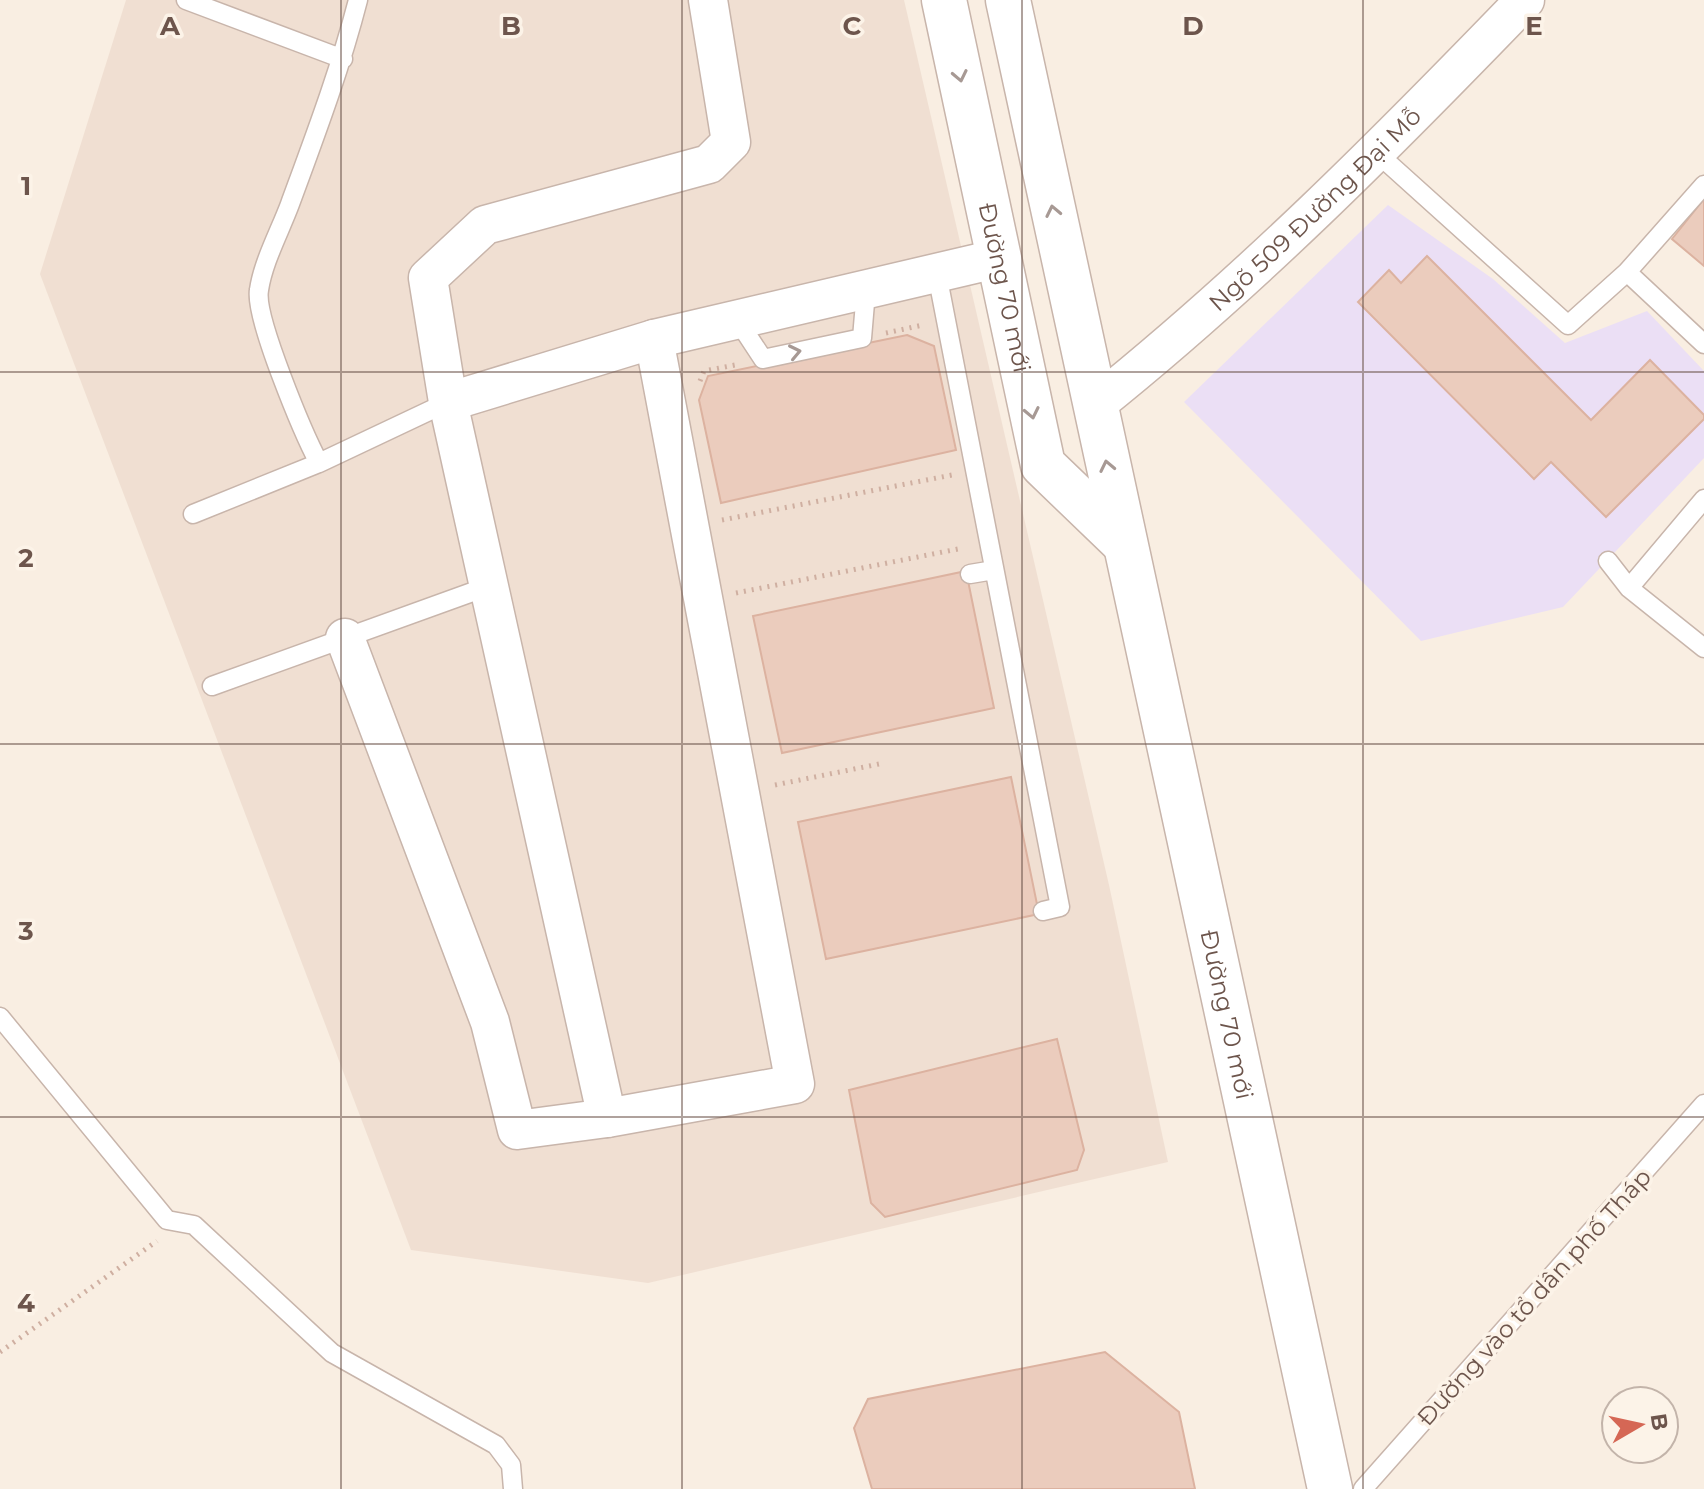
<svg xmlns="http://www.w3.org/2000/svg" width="1704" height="1489" font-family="Montserrat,sans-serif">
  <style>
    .residential { fill: #f0dfd2 }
    .education { fill: #ebdff5 }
    .building { fill: #ebccbd; stroke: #dcb2a0; stroke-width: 2 }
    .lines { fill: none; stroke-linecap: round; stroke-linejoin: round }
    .service-casing { stroke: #c8b5ab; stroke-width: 21 }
    .minor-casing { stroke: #c8b5ab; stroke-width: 41 }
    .tertiary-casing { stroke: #c8b5ab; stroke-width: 47 }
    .path { stroke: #cfafa1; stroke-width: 5; stroke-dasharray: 2 6; stroke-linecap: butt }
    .service { stroke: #fff; stroke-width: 18 }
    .minor { stroke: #fff; stroke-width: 38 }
    .tertiary { stroke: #fff; stroke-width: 44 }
    .oneway { stroke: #a79994 }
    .grid { fill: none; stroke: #6d554c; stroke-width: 2; stroke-opacity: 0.55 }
    .labels { text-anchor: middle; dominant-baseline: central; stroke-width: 7; stroke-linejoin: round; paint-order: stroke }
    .street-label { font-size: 24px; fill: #6d554c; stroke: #fcf3e8 }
    .grid-label { font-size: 26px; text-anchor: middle; font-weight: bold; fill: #6d554c; stroke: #fcf3e8; stroke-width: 7; stroke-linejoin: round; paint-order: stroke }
  </style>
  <rect width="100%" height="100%" fill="#f9eee2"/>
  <path class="residential" d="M126 0H904L1109 885 1168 1162 648 1283 411 1250 40 274Z"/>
  <path class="education" d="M1388 205 1493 279 1565 343 1647 311 1704 371V458L1563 607 1421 641 1184 402Z"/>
  <path class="building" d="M1704 199V266L1672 239Z
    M1427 256 1591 420 1650 360 1704 415V419L1606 517 1551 462 1534 479 1358 302 1389 270 1401 283Z
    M907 335 934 346 956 450 721 503 699 400 708 376Z
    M966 571 994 708 782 753 753 616Z
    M1011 777 1039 914 826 959 798 822Z
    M1057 1039 1084 1150 1077 1170 885 1217 871 1203 849 1090Z
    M1105 1352 1179 1412 1195 1489H872L854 1428 868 1399Z"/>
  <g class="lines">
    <g class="service-casing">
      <path id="service" d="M186 0 343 59
        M358 0C340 70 315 136 290 204 280 231 263 262 259 290 254 317 304 435 319 463L448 402
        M1377 153 1568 325 1627 272 1704 185
        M1627 272 1704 344
        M937 274 1060 907 1043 911
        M738 321 763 359 862 338 866 291
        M193 514 319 463
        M1608 561 1629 588 1704 648
        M970 574 994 570
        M1629 588 1704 499
        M212 686 489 586
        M0 1017 167 1220 194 1225 332 1353 496 1445 511 1465 513 1489
        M1363 1489 1704 1104"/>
    </g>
    <g class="minor-casing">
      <g id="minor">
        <path d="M654 339 1000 258"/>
        <path id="s1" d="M1094 406C1250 281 1386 144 1525 0"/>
        <path d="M345 638 490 1022 517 1130 607 1118 795 1084 654 339 448 402"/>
        <path d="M607 1118 448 402 428 278 485 225 709 164 731 142 708 0"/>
      </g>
    </g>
    <g class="tertiary-casing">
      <g id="tertiary">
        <path id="s2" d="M944 0 1043 465 1123 542"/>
        <path id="s3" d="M1008 0 1330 1489"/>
      </g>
    </g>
    <path class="path" d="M886 333 923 325
      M700 381 704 371 735 365
      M722 520 952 475
      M736 593 958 549
      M775 785 884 763
      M0 1352 157 1241"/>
    <use href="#service" class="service"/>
    <use href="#minor" class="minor"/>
    <use href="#tertiary" class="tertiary"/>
  </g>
  <defs><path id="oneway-chevron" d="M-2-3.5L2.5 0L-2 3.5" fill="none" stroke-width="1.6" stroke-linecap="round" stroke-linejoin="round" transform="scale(2)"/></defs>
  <g class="oneway">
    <use href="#oneway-chevron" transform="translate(960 76) rotate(78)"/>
    <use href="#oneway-chevron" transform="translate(1053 211) rotate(-102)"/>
    <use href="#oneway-chevron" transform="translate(795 352) rotate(-12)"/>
    <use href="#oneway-chevron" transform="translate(1032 413) rotate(78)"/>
    <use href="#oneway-chevron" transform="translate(1107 466) rotate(-102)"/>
  </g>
  <path class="grid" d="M341 0V1489M682 0V1489M1022 0V1489M1363 0V1489M0 372H1704M0 744H1704M0 1117H1704"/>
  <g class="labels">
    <g class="street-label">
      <text stroke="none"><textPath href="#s1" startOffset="296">Ngõ 509 Đường Đại Mỗ</textPath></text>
      <text stroke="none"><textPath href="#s2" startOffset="294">Đường 70 mới</textPath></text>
      <text stroke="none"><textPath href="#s3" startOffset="1038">Đường 70 mới</textPath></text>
      <text transform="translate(1534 1297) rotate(-48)">Đường vào tổ dân phố Tháp</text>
    </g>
  </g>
  <g class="grid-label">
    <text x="170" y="35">A</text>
    <text x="511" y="35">B</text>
    <text x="852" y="35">C</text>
    <text x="1193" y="35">D</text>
    <text x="1534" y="35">E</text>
    <text x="26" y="195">1</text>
    <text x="26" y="567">2</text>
    <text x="26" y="940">3</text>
    <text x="26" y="1312">4</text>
  </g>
  <g transform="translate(1640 1425) rotate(81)"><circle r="38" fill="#fcf3e8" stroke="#c3b4aa" stroke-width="2"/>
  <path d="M0-6L14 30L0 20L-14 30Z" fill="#d56755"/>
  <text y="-12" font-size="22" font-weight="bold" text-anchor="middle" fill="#6d554c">B</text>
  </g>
</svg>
